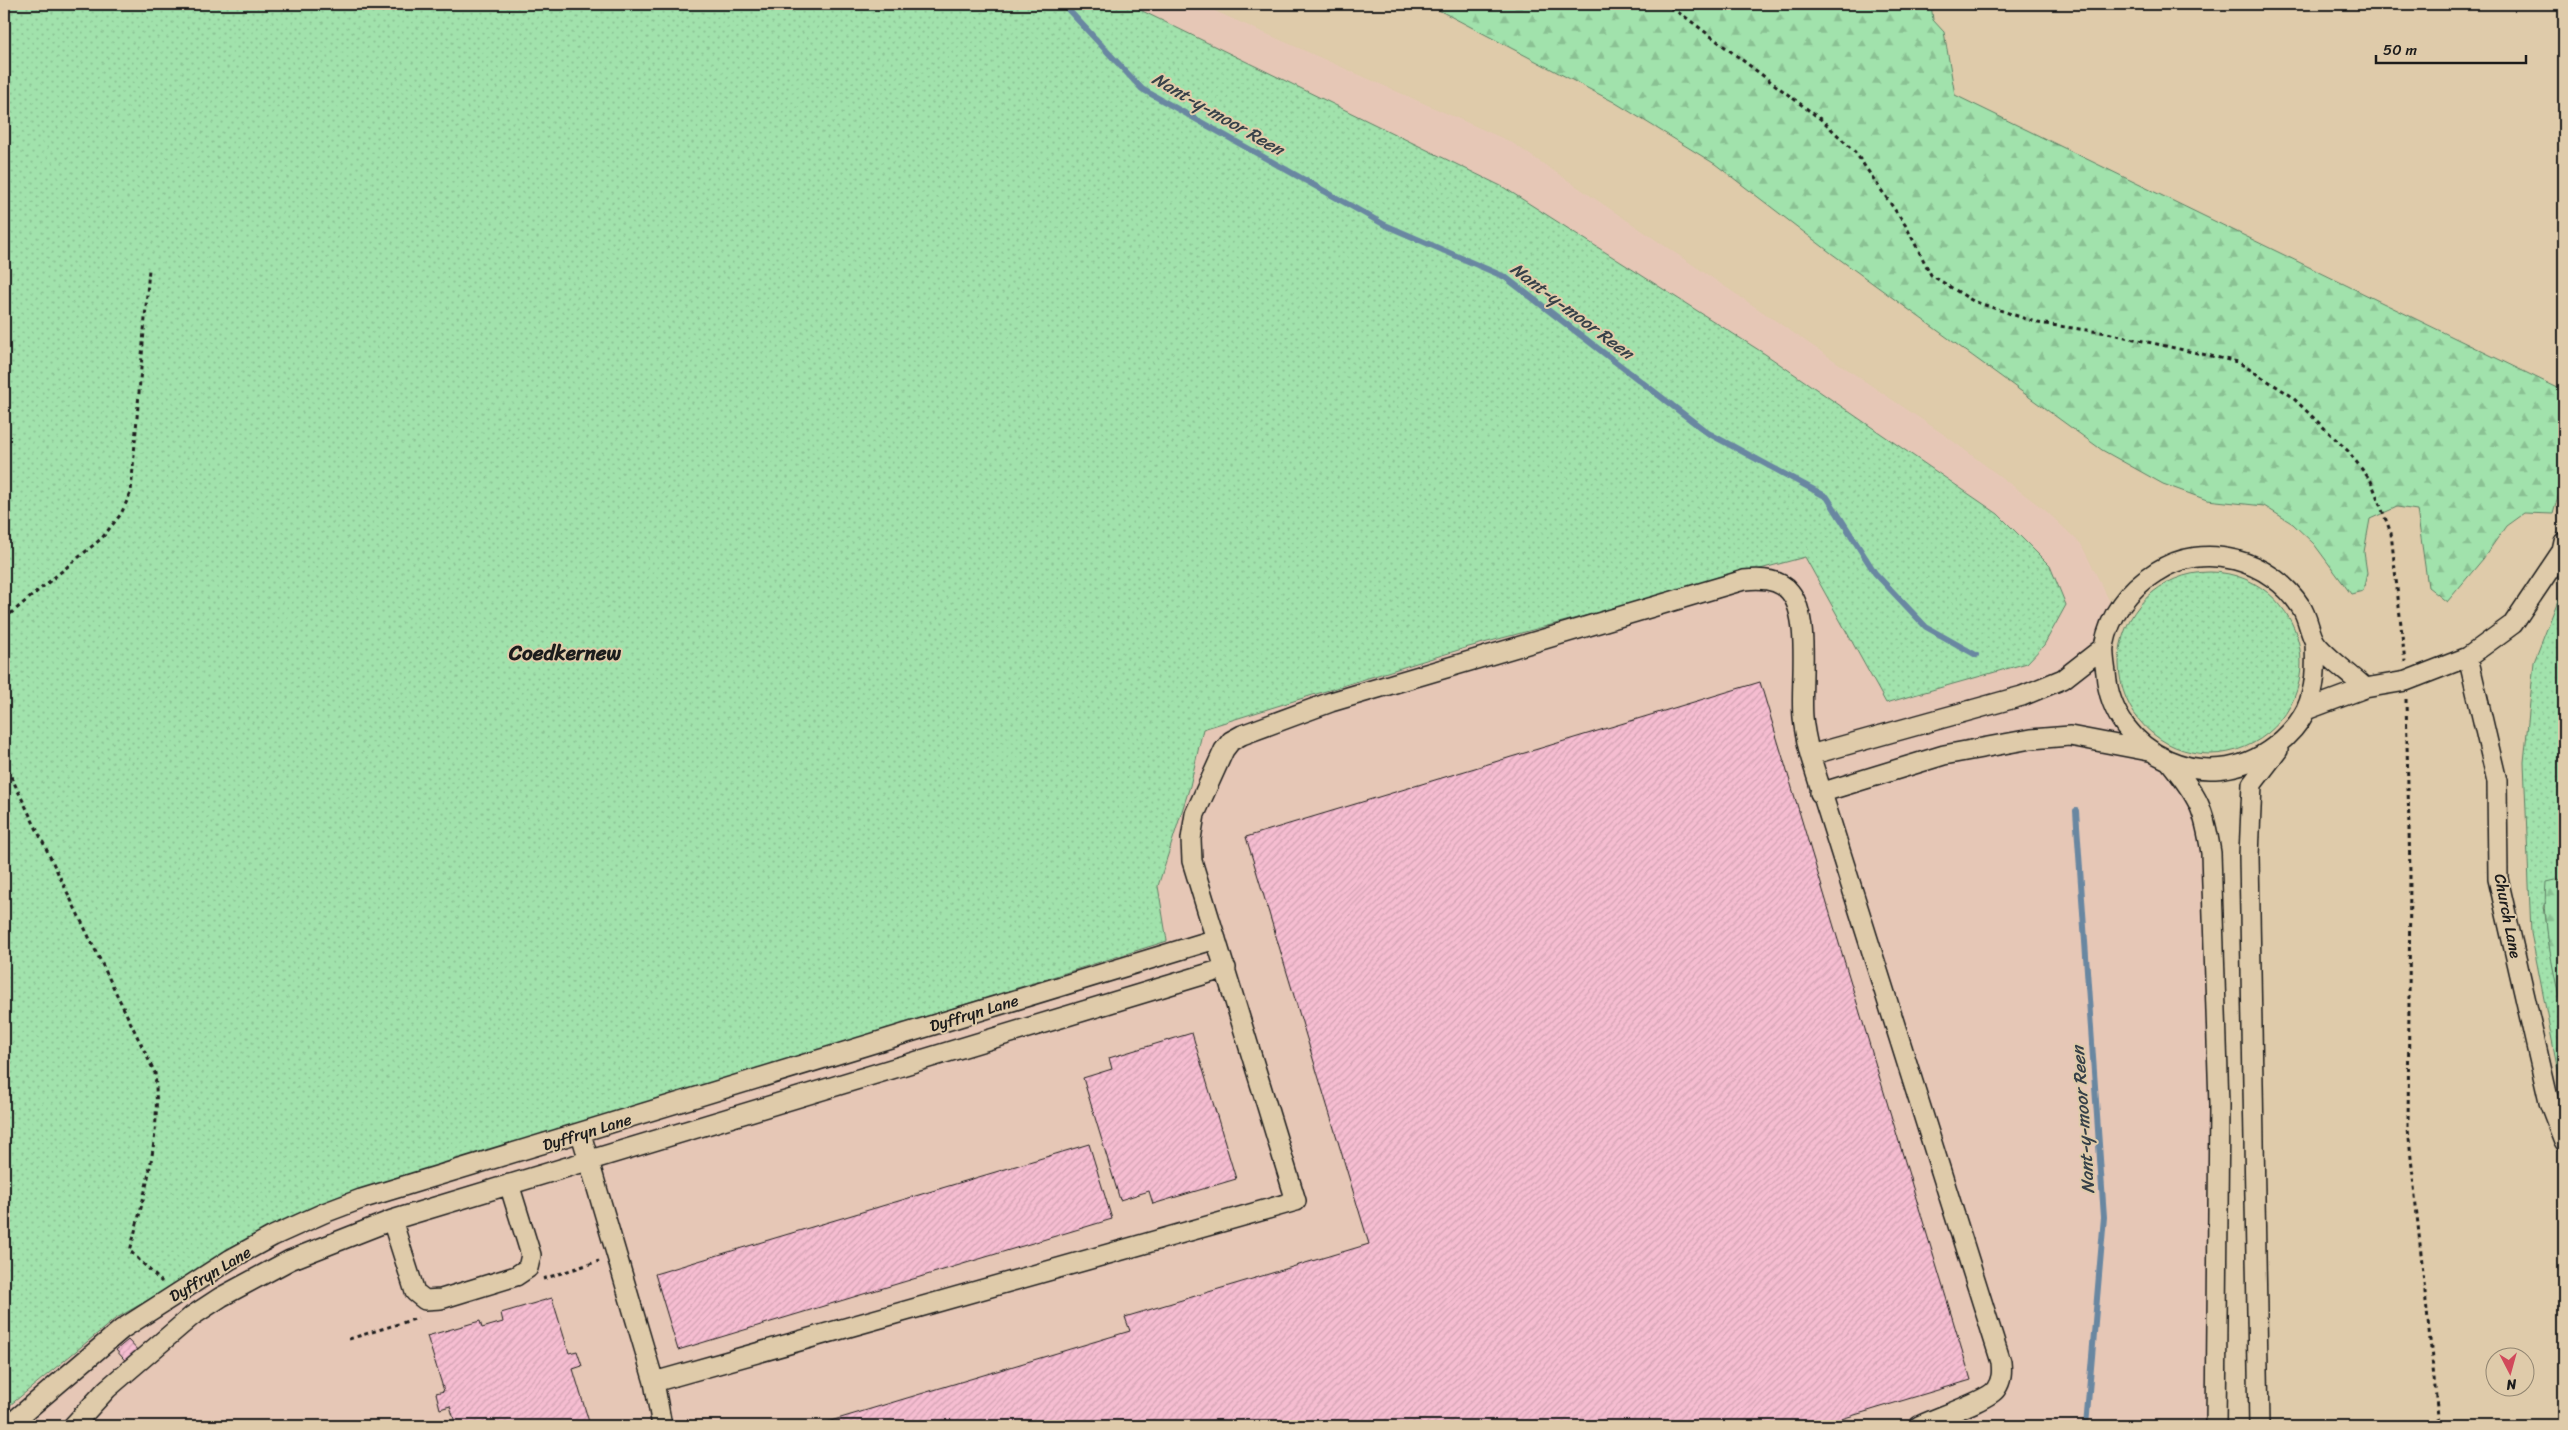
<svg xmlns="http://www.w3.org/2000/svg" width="2568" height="1430" font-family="Sriracha,sans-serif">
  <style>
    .built { fill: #e6c7b6 }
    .grass { fill: url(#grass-dots); stroke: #5e7f64 }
    .forest { fill: url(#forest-firs); stroke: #5e7f64 }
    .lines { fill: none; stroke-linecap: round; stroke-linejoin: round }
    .stream { stroke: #6987a1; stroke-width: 6 }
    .building { fill: url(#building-hatch); stroke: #1c1c1c }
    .minor-casing { stroke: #1c1c1c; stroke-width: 22 }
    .path { stroke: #1c1c1c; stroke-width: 3; stroke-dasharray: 4 4; stroke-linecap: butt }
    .minor { stroke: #dfcbaa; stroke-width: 19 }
    .labels { text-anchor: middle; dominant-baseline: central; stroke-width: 4; stroke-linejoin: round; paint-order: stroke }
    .street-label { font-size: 16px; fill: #1c1c1c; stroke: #dfcbaa }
    .water-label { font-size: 18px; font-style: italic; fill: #364048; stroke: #dfcbaa }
    .district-label { font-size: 21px; font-weight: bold; fill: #1c1c1c; stroke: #dfcbaa }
  </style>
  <defs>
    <pattern id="grass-dots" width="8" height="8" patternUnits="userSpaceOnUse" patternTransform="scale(1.25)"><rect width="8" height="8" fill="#a1e2ac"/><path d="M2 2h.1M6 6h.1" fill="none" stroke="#8ac193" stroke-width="1.8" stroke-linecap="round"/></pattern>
    <pattern id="forest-firs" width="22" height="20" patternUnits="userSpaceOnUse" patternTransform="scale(1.25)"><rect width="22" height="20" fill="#a1e2ac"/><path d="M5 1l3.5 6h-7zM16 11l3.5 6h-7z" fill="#8ac193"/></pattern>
    <pattern id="building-hatch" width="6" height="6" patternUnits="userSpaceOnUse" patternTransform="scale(1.25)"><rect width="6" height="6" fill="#f6bdd1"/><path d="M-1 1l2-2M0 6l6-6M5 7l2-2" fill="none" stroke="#d2a2b3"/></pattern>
  </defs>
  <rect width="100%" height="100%" fill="#dfcbaa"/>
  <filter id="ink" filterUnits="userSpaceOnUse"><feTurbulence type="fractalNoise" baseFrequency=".02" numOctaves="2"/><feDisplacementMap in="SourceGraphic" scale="10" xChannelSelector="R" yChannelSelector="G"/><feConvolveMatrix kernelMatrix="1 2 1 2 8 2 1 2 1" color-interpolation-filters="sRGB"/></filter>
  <g filter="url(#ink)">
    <path class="built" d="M4 4H1199L1511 142 1946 436 2045 510 2081 544 2115 612 2107 694 2149 751 2205 818 2216 1426H4Z"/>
    <path class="grass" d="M4 4H1128L1503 187 1765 354 1998 514 2050 566 2066 605 2044 645 2027 663 1886 703 1805 557 1465 648 1203 729 1190 786 1158 886 1167 941 297 1214 115 1319 4 1410Z
      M2119 663a91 91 0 1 1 182 0a91 91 0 1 1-182 0Z
      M2564 585V884L2559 879 2544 906 2550 950 2564 1021V1101L2531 933 2524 762 2534 662Z"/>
    <path class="forest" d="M1427 4H1931L1933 20 1944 32 1955 95 2564 391V476L2553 514 2524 513 2506 526 2483 559 2447 602 2428 587 2417 510 2397 507 2370 519 2364 552 2367 573 2363 591 2351 594 2314 544 2293 524 2264 506 2207 500 2163 484 2102 450 1831 253 1715 164 1614 102Z
      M2559 879 2564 884V1021C2555 975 2542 929 2546 882Z"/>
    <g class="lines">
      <path class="stream" d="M1063 4 1142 89 1385 225 1505 277 1708 433 1827 497 1875 573 1926 627 1976 655
        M2076 811 2104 1217 2086 1426"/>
    </g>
    <path class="building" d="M1760 682 1971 1380 1818 1426H814L1130 1331 1125 1317 1369 1244 1246 837Z
      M1192 1033 1236 1179 1153 1204 1149 1191 1120 1200 1083 1078 1112 1069 1109 1058Z
      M1089 1144 1112 1219 678 1350 655 1274Z
      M552 1298 569 1353 577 1351 582 1366 573 1369 589 1422 576 1426H456L450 1406 440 1409 436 1393 444 1391 427 1336 480 1321 482 1328 503 1322 501 1313Z
      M128 1340 141 1354 129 1365 116 1350Z"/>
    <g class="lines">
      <g class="minor-casing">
        <path id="minor" d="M2315 643C2316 666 2316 688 2306 710 2299 724 2287 737 2274 747 2208 798 2112 755 2106 673 2105 665 2103 654 2104 646 2110 614 2129 589 2156 572 2204 540 2271 560 2301 607 2308 617 2309 632 2315 642 2322 654 2354 677 2365 688
          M2468 657 2497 781 2498 879 2549 1102 2564 1141
          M2306 710 2365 688 2406 681 2468 657 2513 624 2562 551 2564 542
          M1810 755 2022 696 2063 679 2104 647
          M2170 762C2199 798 2204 808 2211 853L2219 1105 2216 1426
          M1820 793 1944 755 2031 739 2070 736 2149 751
          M581 1134 654 1382 1296 1201 1192 861 1191 839 1195 814 1224 750 1231 741 1242 735 1331 702 1744 580C1760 578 1779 578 1790 592 1811 618 1800 684 1803 717 1804 730 1807 743 1810 755L2001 1362C2002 1372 2002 1380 1996 1389 1989 1400 1935 1418 1919 1426
          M392 1220 415 1292 425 1300 441 1299 516 1276 528 1268 531 1255 509 1184
          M654 1382 662 1426
          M8 1426 122 1329 175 1295 231 1259 273 1236 324 1213 361 1199 1216 939
          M73 1426 107 1389 192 1316 221 1297 290 1260 392 1220 1226 968
          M2259 1426 2249 856 2252 784 2278 750"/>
      </g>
      <path class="path" d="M1664 4 1684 16 1823 121 1855 152 1906 226 1931 275 1973 301 2038 323 2107 333 2238 362 2290 395 2348 451 2371 481 2391 533 2405 662
        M4 619 102 538 121 514 131 492 149 269
        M2406 699 2410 873 2408 1129 2439 1426
        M4 762 155 1073C161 1139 146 1188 130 1251L162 1282
        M543 1279 599 1261
        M349 1339 418 1318"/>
      <use href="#minor" class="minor"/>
    </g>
  </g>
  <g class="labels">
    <g class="street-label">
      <text transform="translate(2508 916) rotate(79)">Church Lane</text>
      <text transform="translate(974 1013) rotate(-17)">Dyffryn Lane</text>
      <text transform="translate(587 1132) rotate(-17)">Dyffryn Lane</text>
      <text transform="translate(210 1274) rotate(-31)">Dyffryn Lane</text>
    </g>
    <g class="water-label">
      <text transform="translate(1218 114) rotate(30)">Nant-y-moor Reen</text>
      <text transform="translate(1572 311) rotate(37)">Nant-y-moor Reen</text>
      <text transform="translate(2083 1120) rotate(-94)">Nant-y-moor Reen</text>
    </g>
    <g class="district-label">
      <text x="565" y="653">Coedkernew</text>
    </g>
  </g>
  <rect width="2568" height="1430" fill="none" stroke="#dfcbaa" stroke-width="20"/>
  <rect x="10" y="10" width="2548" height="1410" fill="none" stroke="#1c1c1c" stroke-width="2" filter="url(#ink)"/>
  <g transform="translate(2510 1372) rotate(174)"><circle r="24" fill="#dfcbaa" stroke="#918571"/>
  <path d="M0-4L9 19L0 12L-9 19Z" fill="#d1495b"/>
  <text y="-8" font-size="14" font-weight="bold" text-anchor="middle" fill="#1c1c1c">N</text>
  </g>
  <path d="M2376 55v8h150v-8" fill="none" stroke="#1c1c1c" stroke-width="2.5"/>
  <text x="2383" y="55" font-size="15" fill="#1c1c1c" stroke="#dfcbaa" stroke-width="4" paint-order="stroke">50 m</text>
</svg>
